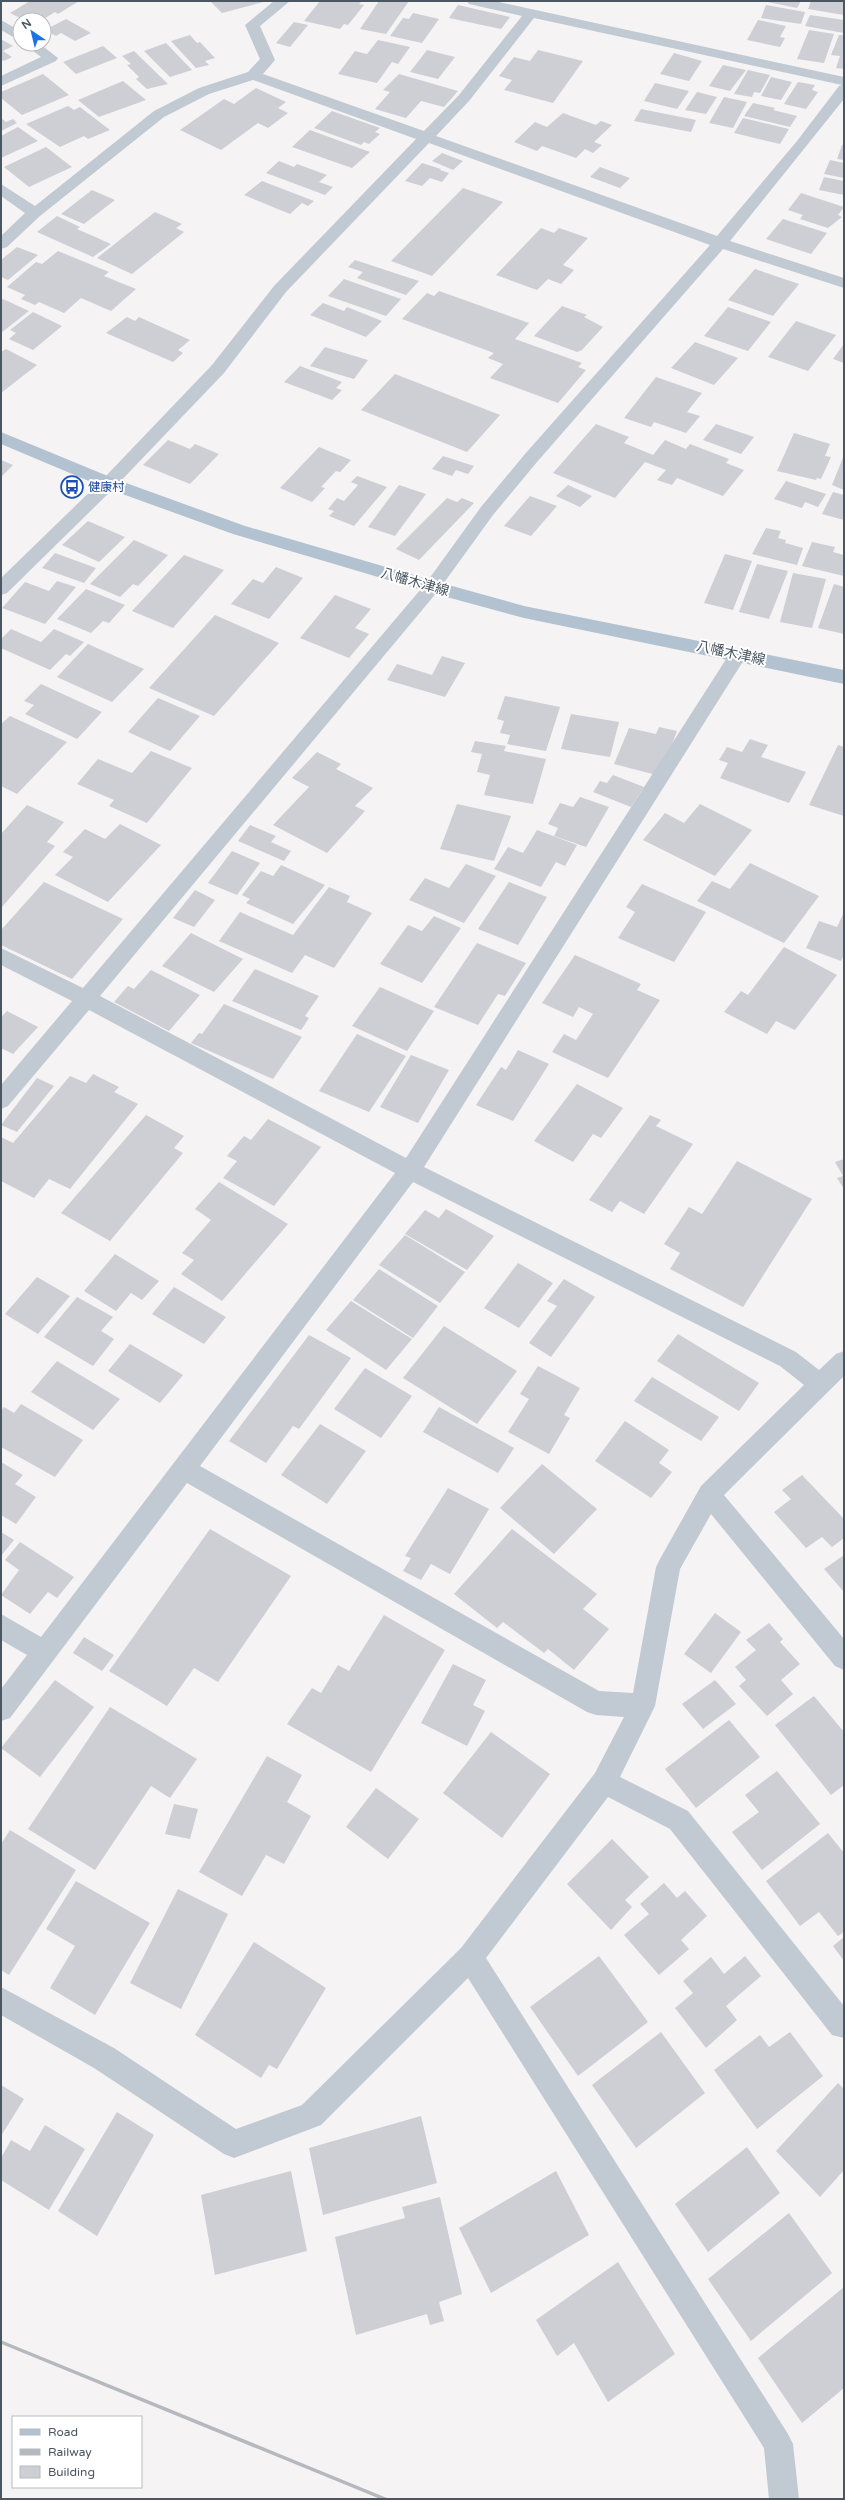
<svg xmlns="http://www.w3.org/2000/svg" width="845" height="2500" font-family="'Varela Round','Noto Sans JP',sans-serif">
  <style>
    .building { fill: #cdcfd5 }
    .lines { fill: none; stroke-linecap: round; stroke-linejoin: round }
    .minor { fill: #c1cad2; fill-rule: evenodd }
    .major { fill: #b3c2d1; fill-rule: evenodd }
    .rail { stroke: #b5b8bd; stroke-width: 3.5 }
    .labels { text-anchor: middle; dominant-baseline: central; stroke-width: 4; stroke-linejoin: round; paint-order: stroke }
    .far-transit-label { font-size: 12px; fill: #164399; stroke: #fff; text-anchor: start }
    .street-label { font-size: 14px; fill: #4a5661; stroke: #fff }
  </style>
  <rect width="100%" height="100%" fill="#f5f3f3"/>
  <path class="building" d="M30 1H79L58 14 55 12 42 20H24L10 13Z
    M210 1H267L222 13Z
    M320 1H362L359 4 364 5 348 25 344 24 340 29 304 21Z
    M379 1H409L386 34 360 29Z
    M763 1H801L797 8Z
    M811 1H844V15L808 9Z
    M458 5 510 17 501 29 449 18Z
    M766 5 805 12 801 24 761 18Z
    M413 13 439 19 422 43 390 36 403 18 409 19Z
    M810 15 844 20V33L805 26Z
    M66 19 91 33 75 41 61 33 56 36 45 30Z
    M758 20 786 26 780 37 785 38 780 47 747 40Z
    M294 22 308 25 290 47 276 43Z
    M809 30 834 34 824 63 797 59Z
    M190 35 197 43 200 42 215 58 205 61 209 65 196 68 171 41Z
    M839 35H844V69L836 68 840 56 831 55Z
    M1 39 13 46 3 51 12 57 4 61 1 60Z
    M378 40 410 47 398 64 392 62 377 83 338 74 355 51 367 54Z
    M166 43 192 70 170 77 144 51Z
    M103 46 117 58 76 74 63 62Z
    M427 50 455 57 438 79 410 72Z
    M538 50 583 61 553 103 504 90 512 80 499 76 514 57 530 61Z
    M134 51 168 84 147 89 136 79 139 77 127 65 131 64 122 56Z
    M674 53 702 61 689 81 660 74Z
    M723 65 746 70 730 91 709 86Z
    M748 70 770 75 760 93 754 92 752 97 734 94Z
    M43 74 69 95 22 115 1 98V92Z
    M399 74 458 91 444 107 421 101 406 118 375 109 390 92 383 90Z
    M771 77 792 82 781 100 761 96Z
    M123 81 146 100 99 117 78 100Z
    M798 82 815 85 812 90 818 92 806 109 784 104Z
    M655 83 689 91 677 109 644 101Z
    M256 88 286 102 278 108 288 113 268 128 258 123 221 150 180 130 224 99 234 104Z
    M697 92 717 97 706 114 685 110Z
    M724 97 747 102 733 128 709 123Z
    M753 103 775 108 773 110 797 116 790 127 744 116Z
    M68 106 74 110 80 107 110 130 88 139 84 136 60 147 26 124Z
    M641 109 696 120 691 132 634 121Z
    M332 111 380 128 375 132 380 134 369 144 364 142 361 145 314 128Z
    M563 113 596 125 601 121 612 125 594 142 602 145 593 153 585 149 576 158 542 146 537 151 514 142 535 122 547 127Z
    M1 118 6 122 13 119 17 123 1 131Z
    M743 118 789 129 780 144 734 133Z
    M18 127 38 141 1 158V136Z
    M310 130 370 152 352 168 292 147Z
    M842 145H844V160L837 159Z
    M46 147 72 167 29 187 4 167Z
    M442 153 463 161 453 170 432 161Z
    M830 160 844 163V178L824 174Z
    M279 161 294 167 297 164 327 175 319 182 333 187 325 195 266 173Z
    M422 163 441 169 440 170 449 173 442 182 430 178 422 186 405 181Z
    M600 167 630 178 620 188 590 177Z
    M824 177 844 181V195L819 190Z
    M262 181 314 201 308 206 302 203 290 214 244 195Z
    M463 188 503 202 432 276 391 261Z
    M92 190 115 200 84 224 61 214Z
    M801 193 844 207 838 215 842 217 828 228 800 219 803 215 788 210Z
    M155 212 182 224 176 228 184 232 132 274 97 258Z
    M57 216 80 227 77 229 111 244 93 257 37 232Z
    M783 219 827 233 811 254 766 239Z
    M541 228 554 233 559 228 588 238 563 265 574 270 561 284 548 279 537 290 496 275Z
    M17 247 38 255 8 280 1 277V260Z
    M58 251 109 272 104 276 136 289 111 311 81 298 64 313 39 302 35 305 21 299 25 295 7 287 36 262 42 264Z
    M355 260 419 281 406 295 357 278 363 272 348 267Z
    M755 269 799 284 773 316 728 300Z
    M344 279 401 299 386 316 328 296Z
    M439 291 529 323 515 339 582 363 578 367 586 370 558 403 490 378 503 364 488 358 494 353 402 319 427 293 434 296Z
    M3 299 29 311 1 333V300Z
    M323 303 344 311 347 307 382 321 366 337 310 315Z
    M562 306 587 315 584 317 603 327 582 350 577 352 534 336Z
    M728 307 771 322 748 351 704 336Z
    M33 312 62 326 33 350 9 339 16 333 10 330Z
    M127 317 135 321 139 317 190 340 178 350 183 353 173 362 106 333Z
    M796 321 836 335 808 371 768 357Z
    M695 342 738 358 714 385 671 368Z
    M844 344V363L833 359Z
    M325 347 368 360 354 379 310 366Z
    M6 349 37 365 1 393V352Z
    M300 366 342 382 336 388 342 390 332 400 284 382Z
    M395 374 500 415 467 452 361 410Z
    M656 377 702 393 687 412 700 416 686 433 654 422 651 427 624 418Z
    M596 424 629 437 624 443 653 455 665 440 686 449 690 444 729 459 726 463 744 470 723 496 677 478 672 485 657 480 666 470 645 462 615 498 553 473Z
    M716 424 754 437 741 454 703 440Z
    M794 433 830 444 825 456 831 457 821 479 817 478 816 480 777 471Z
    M168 440 190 449 195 444 219 454 190 484 143 465Z
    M319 447 351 460 340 472 336 471 321 487 325 488 312 502 280 488Z
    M844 455V490L832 485Z
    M443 456 474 466 468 474 456 470 452 476 432 469Z
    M1 460 13 465 1 477Z
    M357 476 387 487 354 526 329 516 334 511 328 509 337 498 344 501 358 485 351 482Z
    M786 481 826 494 818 507 805 502 802 508 774 499Z
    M399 485 426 494 395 536 368 527Z
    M568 485 592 496 580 507 556 496Z
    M833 492 844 495V520L822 514Z
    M530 496 557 506 531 536 504 526Z
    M447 498 457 502 462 498 474 503 419 560 396 549Z
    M88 521 125 537 99 562 62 545Z
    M766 528 781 531 778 538 786 540 785 543 803 548 797 565 752 554Z
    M134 540 168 555 138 586 133 584 120 597 90 584Z
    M812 542 835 547 833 552 844 555V576L802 566Z
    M55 553 96 568 84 583 42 568Z
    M725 554 752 561 733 610 704 603Z
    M184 555 224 570 173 628 132 611Z
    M757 564 788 571 769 619 739 612Z
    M276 567 303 578 269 619 231 604 253 579 263 583Z
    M793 573 826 579 812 628 780 622Z
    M57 581 76 587 45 624 2 608 25 582 49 591Z
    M834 584 844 587V634L818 628Z
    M86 589 125 605 109 623 103 621 91 633 57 619Z
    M335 595 371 609 355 628 369 634 349 658 300 638Z
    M215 615 279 643 214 716 149 688Z
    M11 629 41 642 54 629 84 642 70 656 66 654 50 670 1 648V639Z
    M88 644 144 669 112 702 57 677Z
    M442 656 465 663 445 697 387 680 397 664 432 675Z
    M41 684 102 712 77 739 25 714 34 705 24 701Z
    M505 696 560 707 546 751 507 744 510 735 500 733 504 721 497 719Z
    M158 698 200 716 170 751 128 732Z
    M571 714 619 722 610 757 561 749Z
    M10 716 67 742 17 794 1 786V724Z
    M659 727 677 731 660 776 614 764 629 728 656 734Z
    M750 739 768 745 761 757 806 772 789 803 720 778 728 763 719 760 727 747 742 752Z
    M475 741 506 746 504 751 546 759 533 804 484 795 490 775 477 772 482 754 471 752Z
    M838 745 844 747V816L809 805Z
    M151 751 192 768 147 823 109 806 114 800 77 784 98 759 132 773Z
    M317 752 341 764 336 769 373 788 355 806 365 811 327 853 273 825 309 787 292 778Z
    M613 775 644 787 631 807 593 792 600 781 607 783Z
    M580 797 609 807 586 847 554 836 558 828 548 824 560 803 573 807Z
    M457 804 511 816 494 861 440 849Z
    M700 804 752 830 715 876 643 840 665 813 684 823Z
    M27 805 64 822 47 842 55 846 2 907 1 834Z
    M120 824 161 845 108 902 55 875 73 857 63 852 85 829 105 839Z
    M250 825 276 836 271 842 291 851 284 861 238 841Z
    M537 830 577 845 565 866 556 862 541 887 494 869 508 847 523 853Z
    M232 851 260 863 237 895 208 883Z
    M750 863 819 896 784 943 697 901 712 881 730 889Z
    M466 864 496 876 464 923 409 900 425 878 449 888Z
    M281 865 325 885 293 924 246 903 250 899 242 895 261 871 273 876Z
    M44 882 123 919 72 979 1 945V930Z
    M509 882 547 897 518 945 478 929Z
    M642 884 706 912 674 962 618 938 635 912 626 907Z
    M329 887 350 896 347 902 372 913 334 968 305 955 292 973 219 941 240 912 293 935Z
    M195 890 215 900 194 927 173 918Z
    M844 912V955L841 961 806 948 819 921 837 927Z
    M434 916 461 928 422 983 380 964 408 925 422 931Z
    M191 933 243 959 214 992 162 966Z
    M477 943 526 963 505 996 498 994 478 1025 434 1007Z
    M784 947 837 975 795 1030 776 1021 767 1034 724 1012 741 991 748 995Z
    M575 955 641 984 637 990 660 1000 608 1078 552 1052 564 1034 576 1040 593 1014 579 1007 573 1017 542 1003Z
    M255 969 319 996 305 1016 309 1018 301 1030 232 1001Z
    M151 970 200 995 169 1031 114 1002 128 986 134 989Z
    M380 987 434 1011 407 1051 352 1026Z
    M224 1004 302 1037 273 1079 191 1043 199 1033 202 1034Z
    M7 1011 38 1027 13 1054 1 1048V1017Z
    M357 1034 406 1056 369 1112 319 1091Z
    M518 1050 549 1064 513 1121 476 1105 501 1067 506 1070Z
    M411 1055 449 1070 418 1123 380 1107Z
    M93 1074 119 1087 114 1092 138 1104 70 1189 49 1179 34 1198 1 1181V1137L13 1143 70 1076 86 1083Z
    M37 1078 54 1086 17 1132 1 1125Z
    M577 1084 623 1108 601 1138 593 1134 573 1162 534 1141Z
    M146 1115 184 1136 174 1148 183 1153 110 1241 61 1213Z
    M650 1115 661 1120 656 1126 693 1144 644 1214 620 1201 612 1212 589 1200Z
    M268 1119 321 1147 274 1206 223 1178 237 1161 227 1156 244 1136 251 1140Z
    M844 1159V1189L837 1178 843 1176 835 1162Z
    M737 1161 812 1199 743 1307 670 1269 680 1253 664 1244 689 1207 702 1214Z
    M219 1182 288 1224 222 1301 181 1274 194 1260 182 1253 211 1220 195 1209Z
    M446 1209 494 1236 467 1270 405 1234 425 1210 439 1218Z
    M405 1235 465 1272 440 1303 379 1265Z
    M115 1254 159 1281 142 1300 131 1293 116 1311 84 1291Z
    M518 1263 553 1283 519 1328 484 1308Z
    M379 1269 438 1306 413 1338 353 1300Z
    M37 1277 70 1296 38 1334 5 1314Z
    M564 1279 595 1297 551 1357 529 1343 557 1306 547 1301Z
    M174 1287 226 1317 204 1344 152 1314Z
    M77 1297 113 1317 101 1331 114 1339 93 1366 44 1337Z
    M351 1301 412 1339 386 1370 326 1330Z
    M444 1326 517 1371 477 1424 403 1378Z
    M678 1334 759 1383 739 1411 657 1361Z
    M309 1335 351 1358 299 1429 293 1426 266 1463 229 1441Z
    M130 1344 183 1375 160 1403 108 1371Z
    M57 1361 120 1399 93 1430 31 1392Z
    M538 1366 580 1388 564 1415 570 1418 549 1454 508 1432 529 1399 520 1394Z
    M365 1368 412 1396 381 1438 334 1409Z
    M652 1377 719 1417 701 1441 634 1401Z
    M21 1404 83 1440 55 1477 1 1447V1411L4 1407 14 1413Z
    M439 1407 514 1448 498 1473 423 1432Z
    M625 1421 669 1450 659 1463 672 1472 651 1498 595 1461Z
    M320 1424 366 1451 327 1504 281 1475Z
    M1 1462 23 1475 15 1484 36 1497 16 1524 1 1515Z
    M542 1464 597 1509 554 1554 500 1508Z
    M802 1475 844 1519V1538L832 1547 822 1537 806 1548 774 1512 791 1499 782 1490Z
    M448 1488 489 1509 450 1574 431 1564 421 1580 403 1571 411 1558 405 1556Z
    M210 1529 291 1576 218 1682 194 1668 167 1706 109 1671Z
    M512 1529 597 1594 583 1609 609 1629 574 1670 548 1649 544 1653 503 1622 497 1628 454 1594Z
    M1 1532 14 1540 1 1556Z
    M20 1542 74 1577 57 1598 48 1592 30 1614 1 1595 19 1570 5 1560Z
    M844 1555V1592L824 1569Z
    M715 1613 741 1632 711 1673 684 1654Z
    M384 1615 445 1650 371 1772 287 1724 312 1688 321 1693 338 1665 349 1671Z
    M769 1623 783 1639 780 1642 800 1664 781 1680 793 1694 767 1716 739 1686 746 1680 735 1667 756 1650 746 1640Z
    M84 1637 114 1655 102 1671 73 1653Z
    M453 1664 486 1680 473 1705 485 1711 467 1746 421 1723Z
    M55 1680 94 1707 40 1777 1 1748Z
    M715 1680 736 1704 703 1729 682 1704Z
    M814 1696 844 1732V1785L831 1795 775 1725Z
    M110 1707 197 1759 170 1798 151 1786 95 1870 28 1829Z
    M729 1720 760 1757 696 1808 665 1769Z
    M491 1732 550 1774 502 1838 443 1793Z
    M267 1756 302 1775 287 1802 311 1816 284 1864 266 1855 242 1896 199 1872Z
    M777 1771 820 1824 762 1870 732 1832 759 1812 745 1795Z
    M376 1788 419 1819 388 1859 346 1827Z
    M174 1804 198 1809 190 1839 165 1834Z
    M10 1830 76 1870 9 1975 1 1970V1844Z
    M828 1833 844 1853V1932L838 1936 819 1912 800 1926 766 1881Z
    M612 1839 649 1877 625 1900 632 1907 611 1930 567 1884Z
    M76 1881 150 1923 95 2015 50 1988 75 1946 46 1929Z
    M664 1883 677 1898 685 1891 707 1916 681 1940 689 1949 659 1975 624 1935 649 1914 640 1904Z
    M178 1889 228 1914 181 2009 130 1983Z
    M844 1937V1961L833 1946Z
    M254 1942 326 1988 277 2069 269 2065 261 2078 195 2035Z
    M599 1956 648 2022 578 2076 530 2007Z
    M745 1956 761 1976 726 2006 737 2020 706 2048 675 2008 693 1993 683 1981 711 1957 724 1974Z
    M661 2032 705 2093 636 2148 592 2085Z
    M790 2032 823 2076 757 2129 714 2070 760 2035 769 2047Z
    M838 2083 844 2089V2170L820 2197 776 2151Z
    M1 2085 24 2099 1 2136Z
    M117 2112 154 2135 97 2236 58 2211Z
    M421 2116 437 2183 323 2215 309 2148Z
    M45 2125 85 2149 49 2210 1 2180V2158L11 2140 30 2151Z
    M747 2147 780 2193 708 2252 675 2204Z
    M291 2171 307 2251 215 2275 201 2195Z
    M556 2171 589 2235 491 2293 459 2228Z
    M440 2197 462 2294 439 2302 444 2321 430 2325 427 2314 356 2335 335 2237 405 2218 402 2207Z
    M789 2213 832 2273 751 2341 708 2279Z
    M618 2262 675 2354 608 2402 574 2343 557 2356 536 2320Z
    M844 2287V2388L802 2423 758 2358Z"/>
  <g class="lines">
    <path class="minor" d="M274 1H290L260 26 275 60 263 74 424 131 459 95 522 16 469 4 467 1H494L844 77V99L730 241 844 278V288L723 249 537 462 493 515 438 591 100 996 406 1158 732 650 738 649 744 650 747 655 424 1167 796 1352 819 1370 836 1354 844 1351V1376L724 1495 844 1639V1670L835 1666 711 1514 680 1569 655 1706 620 1777 688 1811 844 2006V2038L832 2035 670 1829 608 1797 486 1958 788 2434 793 2444 799 2499H769L764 2448 468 1978 321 2125 234 2158 224 2154 94 2068 1 2015V1987L114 2048 236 2129 302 2105 461 1948 595 1773 624 1717 596 1715 587 1712 187 1483 10 1718 1 1721V1689L27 1655 1 1640V1614L41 1637 395 1173 89 1010 8 1106 1 1109V1085L72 1001 1 965V948L83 988 426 583 481 507 525 454 710 245 429 143 286 292 224 373 115 487 7 593 1 595V578L103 479 212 365 274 286 416 139 253 80 209 94 164 117 40 216 7 247 1 249V236L25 213 1 196V184L35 206 154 111 199 88 248 72 260 59 245 25ZM534 18 842 85 839 86 797 141 717 236 436 136 469 101ZM413 1182 780 1366 804 1385 701 1486 660 1559 656 1567 633 1693 599 1691 200 1466Z
      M1 20 20 31V41L1 30Z
      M24 44H40L58 58 56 61 1 86V76L41 57Z"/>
    <path class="major" d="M1 432 115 479 245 526 434 581 524 606 844 670V684L524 618 432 593 233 534 103 487 1 444Z"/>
    <path class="rail" d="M1 2342 385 2499"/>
  </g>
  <defs>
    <g id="bus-ring" transform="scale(1.15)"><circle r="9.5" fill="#fff" stroke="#1a4fb4" stroke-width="1.5"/><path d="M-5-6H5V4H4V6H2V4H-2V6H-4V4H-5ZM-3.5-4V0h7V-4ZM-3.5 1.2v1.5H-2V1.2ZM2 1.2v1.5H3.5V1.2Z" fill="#1a4fb4"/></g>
  </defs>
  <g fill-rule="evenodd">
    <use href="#bus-ring" x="72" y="487"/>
  </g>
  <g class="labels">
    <g class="far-transit-label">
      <text x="88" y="487">健康村</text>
    </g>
    <g class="street-label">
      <text transform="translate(415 582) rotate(16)">八幡木津線</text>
      <text transform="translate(731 653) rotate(12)">八幡木津線</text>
    </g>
  </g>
  <rect width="845" height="2500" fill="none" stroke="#4a5661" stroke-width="4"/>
  <rect x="12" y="2416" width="130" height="72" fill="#ffffff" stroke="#b7bbc0"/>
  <rect x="20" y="2429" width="20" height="6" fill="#b3c2d1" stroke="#b7bbc0"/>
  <text x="48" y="2436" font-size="12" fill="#4a5661">Road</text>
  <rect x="20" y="2449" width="20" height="6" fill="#b5b8bd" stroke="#b7bbc0"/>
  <text x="48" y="2456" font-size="12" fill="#4a5661">Railway</text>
  <rect x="20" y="2466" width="20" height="12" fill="#cdcfd5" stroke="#b7bbc0"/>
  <text x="48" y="2476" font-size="12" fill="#4a5661">Building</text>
  <g transform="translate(32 32) rotate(325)"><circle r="19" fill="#ffffff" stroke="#b7bbc0"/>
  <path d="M0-3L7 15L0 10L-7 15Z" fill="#1a73e8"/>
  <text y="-6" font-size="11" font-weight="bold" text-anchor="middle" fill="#4a5661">N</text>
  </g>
</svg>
